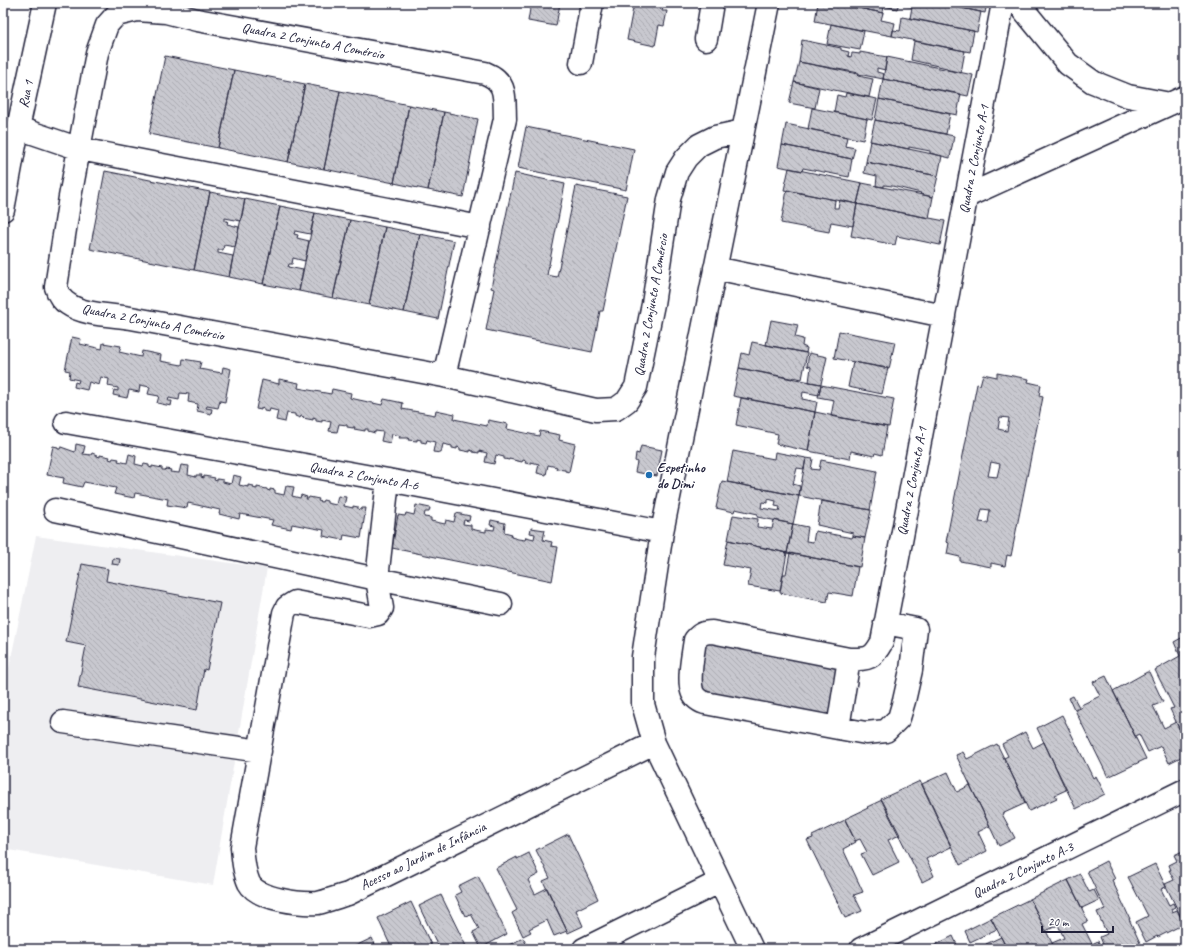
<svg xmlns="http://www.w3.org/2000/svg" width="1188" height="952" font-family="Caveat,sans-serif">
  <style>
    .built { fill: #eeeef1 }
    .building { fill: url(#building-back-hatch); stroke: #22223b; fill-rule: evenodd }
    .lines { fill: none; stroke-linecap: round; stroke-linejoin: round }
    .minor-casing { stroke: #22223b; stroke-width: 25 }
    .major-casing { stroke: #22223b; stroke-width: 25 }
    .minor { stroke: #fff; stroke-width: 22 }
    .major { stroke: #fff; stroke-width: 22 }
    .poi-dot { fill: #1f6fb2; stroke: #fff; stroke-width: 1.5 }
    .labels { text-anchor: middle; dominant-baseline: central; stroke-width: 3; stroke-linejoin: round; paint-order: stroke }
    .street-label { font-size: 14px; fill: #22223b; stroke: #fff }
    .poi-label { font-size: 14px; font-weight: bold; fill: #22223b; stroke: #fff; text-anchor: start }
  </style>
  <defs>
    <pattern id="building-back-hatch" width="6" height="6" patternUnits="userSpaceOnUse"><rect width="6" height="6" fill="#c8c8cf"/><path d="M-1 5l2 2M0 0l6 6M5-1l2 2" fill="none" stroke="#acacb3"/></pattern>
  </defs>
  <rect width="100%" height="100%" fill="#fff"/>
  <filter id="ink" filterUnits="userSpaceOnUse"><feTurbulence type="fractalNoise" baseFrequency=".025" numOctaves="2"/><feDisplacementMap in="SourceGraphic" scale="8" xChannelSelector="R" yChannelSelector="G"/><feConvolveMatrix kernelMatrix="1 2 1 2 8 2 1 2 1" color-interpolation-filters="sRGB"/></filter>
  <g filter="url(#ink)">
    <path class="built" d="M36 536 267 568 213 885 3 849V698Z"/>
    <path class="building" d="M531 3H560L556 26 528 21Z
      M634 3H664L662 11H667L664 26 659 25 655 46 627 40Z
      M818 3H834L883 13 881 20 895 23 892 36 815 21Z
      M834 3H899L897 9 884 6 883 13Z
      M899 3H938L981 12 977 32 910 18 912 7 898 4Z
      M938 3H987L985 13Z
      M902 17 974 31 970 52 892 36 893 30 900 31Z
      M831 24 864 31 860 50 827 44Z
      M802 40 841 48V50L849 52 848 56 851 57 852 53 860 54V52L887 57 885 70 877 68V72L884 74 883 79 799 62Z
      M914 41 965 51 961 73 947 70V68L911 60Z
      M165 56 234 70 218 148 149 134Z
      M887 57 973 75 968 96 883 79Z
      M799 62 859 73 858 76 873 79 869 97 794 82Z
      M234 70 305 84 288 162 218 148Z
      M883 79 961 94 957 115 879 99Z
      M794 82 819 88 815 108 789 103Z
      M305 84 340 91 324 169 288 162Z
      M340 91 409 105 394 183 324 169Z
      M846 93 877 99 872 120 834 112 837 95 845 97Z
      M879 99 950 114 946 134 875 120Z
      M409 105 444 112 428 190 394 183Z
      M812 108 867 119 863 140 808 129Z
      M444 112 478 119 463 197 428 190Z
      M875 120 954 136 950 158 930 153V151L909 147V149L870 141Z
      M786 124 847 137 845 146 855 148 852 159 782 145Z
      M526 127 634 149 626 190 518 168Z
      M870 141 942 156 938 176 866 162Z
      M782 145 852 159 849 177 803 168 802 171 778 166Z
      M866 162 938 176 933 197 920 194 921 193 892 186 884 185V187L876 186 877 176 864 173Z
      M789 168 862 183 857 204 784 190Z
      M105 171 210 192 194 270 90 249Z
      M515 173 565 184 547 275 557 277 576 186 627 196 603 311H600L592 352 486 330 494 289 491 288Z
      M862 183 933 197 929 218 857 204Z
      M787 190 835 200 834 208H838L840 200 857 204 853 226 831 222 829 232 781 223Z
      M210 192 245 199 241 221 225 218V221H228L227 224 239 227 235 247 224 245 223 250H218V253L233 256 229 277 194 270Z
      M245 199 280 206 263 284 229 277Z
      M857 204 945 221 940 245 897 236 895 245 851 236Z
      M280 206 315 213 310 234 295 231 294 234 298 235 297 238 309 241 305 261 293 258 292 264H289L288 267 303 270 299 291 263 284Z
      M315 213 350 220 333 298 299 291Z
      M350 220 385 227 369 305 333 298Z
      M385 227 420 234 404 312 369 305Z
      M420 234 454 241 438 319 404 312Z
      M771 320 798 325 795 337 803 339 802 346 807 348 806 353 766 345Z
      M839 331 895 342 889 369 834 358Z
      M72 337 81 339 80 344 102 349 103 343 121 346 119 352 141 357 142 351 161 355 160 361 182 365 183 359 201 362 199 369 222 373 223 367 231 369 225 402 220 401 218 408 207 406 206 408 212 409 211 414 197 411 198 404 188 402 189 394 180 393 179 400 169 398 168 401H172L171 406 157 403 159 396 148 394 150 387 140 385 139 392 129 390 127 398 113 395 114 390 118 391V388L108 386 109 379 101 377 99 385 89 382 87 390 74 387 75 382 78 383 79 380 69 378 70 371 65 370Z
      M752 342 807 353 802 379 793 377 792 379 739 368 742 353 749 355Z
      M809 353 827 357 821 384 809 382 811 367 807 366Z
      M853 362 888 368 882 394 848 387Z
      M739 368 821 384 819 395 803 392 802 399 817 402 815 412 733 396Z
      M997 373 1029 379 1028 382 1041 385 1039 396 1043 397 1011 556 1007 555 1005 566 991 563V567L960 561V557L947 554 949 543 946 542 977 384 980 385 983 374 997 377ZM1000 417 1009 418 1007 431 998 429ZM991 462 1000 464 997 477 988 476ZM982 509 990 510 988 523 979 522Z
      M279 379 299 383 298 388 331 394 332 389 351 393 350 398 382 405 384 399 403 403 402 409 435 415 436 410 455 414 454 419 487 426 488 420 508 424 507 429 539 436 540 431 560 435 559 440 575 444 569 472 565 471V470L556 469 557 467 548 465 546 475 537 473 539 464 531 462V464L525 463 526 461 523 460 522 462 509 459V460L504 459V457L496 455 494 464 485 462 487 453 479 451V453L473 452V451L470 450V452L460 450V448L457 447V449L452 448V446L443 444 441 453 433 452 435 442 427 440 426 443 421 442V440L417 439V441L408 440 409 438H399L400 436 392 434 390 443 381 441 383 432 375 431V433L368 431V429H365V431L354 429 355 427H353V428L347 427V425L339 424 337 432 329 431 331 422 322 420V422L316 421V419L313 418V420L303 418 304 417 301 416 300 418 295 416V414L287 413 285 422 276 420 278 411 270 409 269 412 264 411V409L261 408V410L256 409 262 380 279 384Z
      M821 385 894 399 889 427 831 416 834 400 818 397Z
      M741 398 815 412 808 451 776 444 778 434 736 425Z
      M815 412 887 427 882 455 875 453 874 456 851 451 850 459 808 451Z
      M76 444 85 446 83 454 91 455 92 453 97 455V456L100 457V455L110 457 109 459 112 460 113 458 119 459 118 461 127 463 129 454 136 456 135 464 143 466 144 464 149 465V467L152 468V466L162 468V470H165L166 469 171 470 170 472 179 473 181 465 189 466 188 475 196 477V475H202L201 477 204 478V476L215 478 214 480 217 481V479L223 480V482L231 484 233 475 241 477 239 485 248 487V485L254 486 253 488 257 489V487L267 489V490L270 491V489L275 490V493L284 495 286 486 294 487 292 496 300 498 301 495 307 497 306 499H308L309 497 319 499 318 501 322 502 323 500 327 501V503L336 505 338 496 346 497 344 506 353 508V506L358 507V509L361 510 362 508H366L361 538 344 535 343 540 323 536 324 530 292 524 291 529 271 525 273 520 240 514 239 519 219 514 220 510 188 503 187 508 167 505 168 499 135 493 134 498 114 494 116 488 84 482 82 487 63 483 64 478 47 475 53 446 58 447V449H60L61 447 75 452Z
      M641 446 662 450 657 476 635 472 637 462 635 461 636 453 639 454Z
      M733 451 774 459 775 452 806 458 804 469 797 468 793 484 800 486 799 496 727 482Z
      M806 458 813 459 811 469 819 470 821 460 877 471 870 510 799 496Z
      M722 481 799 496 793 524 757 517 758 514 735 509 734 512 716 508ZM768 499 776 501 775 506 780 507 779 511 761 508 762 502 768 503Z
      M821 501 871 510 865 538 853 536V533L817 525Z
      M416 505 430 508 429 512H425L424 517 431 518V521L445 524 446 520 454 522 456 513 470 516 469 521 464 520 463 524 471 525V529L480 531 486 532V529L494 530 495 526 490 525 491 520 505 523 504 532 512 534 511 537 518 539 525 540 526 537 534 539 535 534 530 533 531 528 545 530 543 540 552 542 551 546 558 547 552 581 392 548 398 515 405 516 406 513 414 515Z
      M733 515 758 519 757 527 772 529 774 520 793 524 787 553 728 540Z
      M793 524 808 527 806 541 813 542 815 531 852 538 853 536 865 538 860 567 787 553Z
      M728 540 787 553 780 591 748 586 751 570 723 565Z
      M790 553 858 567 853 596 829 592 827 602 780 593 783 574H786Z
      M113 558 120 559 119 565 112 564Z
      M82 564 108 569 106 581 220 603 207 670 204 669 197 710 78 687 86 646 66 642Z
      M699 628 839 657 832 711H829L826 723 686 695Z
      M1183 637 1185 641V741L1170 709 1174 708 1155 670 1180 656 1174 642Z
      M1147 672H1149L1163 702 1153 706 1164 728 1176 722 1185 741V755L1169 763 1161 746 1148 752 1139 734 1135 736 1113 691Z
      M1106 676 1146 759 1108 777 1075 710 1082 707 1081 705 1100 696 1093 682Z
      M1073 696 1079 707 1074 709 1069 698Z
      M1062 715 1093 778 1096 776 1105 794 1076 809 1037 728Z
      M1025 732 1033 748 1044 742 1066 790 1055 795 1057 798 1029 811 1004 758 1008 756 1002 744Z
      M997 744 1026 803 1002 814 1015 838 999 846 956 755 963 752 967 759Z
      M948 772 957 792 970 785 990 826 978 832 987 851 960 865 922 784Z
      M920 781 951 847 926 859 934 876 922 882 881 799Z
      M882 800 900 835 888 840 899 862 872 875 861 854 867 852 860 839 855 841 845 819 868 808 867 807Z
      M845 820 856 842 843 849 863 892 854 895 862 911 845 918 807 840 813 838 812 836Z
      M568 834 598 899 576 910 583 926 568 933 543 881 550 878 536 850Z
      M1185 850V923H1184L1165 884 1174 880 1169 870H1171L1169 865 1177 861 1174 855Z
      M529 853 539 874 528 880 535 894 547 888 567 931 554 936 547 920 529 929 531 932 523 936 512 913 517 910 496 868 517 857V859Z
      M1106 861 1115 879 1112 880 1130 919H1129L1141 945 1134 949H1105L1100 937 1107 934 1097 912 1105 909 1087 871Z
      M1155 864 1166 887 1161 889 1169 905 1173 903 1175 907 1171 909 1172 912 1177 910 1184 924 1158 937 1157 936 1146 942 1136 922 1148 916 1128 877Z
      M1080 874 1089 892 1094 890 1099 900 1082 908 1068 880Z
      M478 876 507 934 481 948 473 932 479 929 471 914 465 916 455 895 461 892 458 886Z
      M1068 880 1088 921 1082 924 1092 944 1098 941 1102 949H1055L1052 943 1064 938 1058 925 1046 931 1030 899Z
      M441 895 467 948 465 949H433L438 946 419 906Z
      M1030 899 1055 949H1007L991 918Z
      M411 902 433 949H392L380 923 378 918Z
      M991 918 997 929 970 942 965 931Z
      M953 936 959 949H927Z
      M1001 937 1007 949H987L986 944Z
      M372 938 377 949H349Z
      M523 938 529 949H501Z"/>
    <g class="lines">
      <g class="minor-casing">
        <path id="minor" d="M1018 3 1068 64 1093 82 1128 96 1170 104
          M706 39 712 3
          M581 63 592 3
          M18 128 80 149 480 227
          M967 196 1185 97
          M715 268 944 316
          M444 376 505 119C504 98 508 82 485 73L197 20 166 12 137 10 116 15 107 25 97 53 70 197 56 287C58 294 61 300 68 304 83 315 112 315 131 318L444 376 596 410 616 409 627 401 636 387 653 304 669 199 677 172 686 158 699 145 715 137 743 131
          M66 422 388 480 662 532
          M55 510 377 579 388 480
          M501 604 377 579 382 608 378 614 369 616 295 602 287 607 284 613 242 847C243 859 244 872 249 883 258 900 302 904 318 903 328 901 339 896 348 894L654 743
          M849 659 838 728 866 733 886 731 899 718 904 701 911 670 916 629 885 623
          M63 722 260 751
          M838 728 705 703C699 701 694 698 692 691 688 678 693 654 695 640 700 634 704 632 712 632L849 659C868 659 872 660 882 642L1003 3
          M584 949 719 882
          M752 949 654 743 643 704V657L662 532 769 3
          M861 949 1185 790"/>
      </g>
      <g class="major-casing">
        <path id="major" d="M3 210 18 128 45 3"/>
      </g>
      <use href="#minor" class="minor"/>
      <use href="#major" class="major"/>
    </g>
  </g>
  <circle class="poi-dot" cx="649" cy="475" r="4"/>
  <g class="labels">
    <g class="street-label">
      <text transform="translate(313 41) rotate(11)">Quadra 2 Conjunto A Comércio</text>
      <text transform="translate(26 94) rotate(-78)">Rua 1</text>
      <text transform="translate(974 159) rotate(-79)">Quadra 2 Conjunto A-1</text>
      <text transform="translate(651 305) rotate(-80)">Quadra 2 Conjunto A Comércio</text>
      <text transform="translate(153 322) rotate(11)">Quadra 2 Conjunto A Comércio</text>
      <text transform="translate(364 476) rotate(10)">Quadra 2 Conjunto A-6</text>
      <text transform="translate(912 481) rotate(-79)">Quadra 2 Conjunto A-1</text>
      <text transform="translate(423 856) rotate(-26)">Acesso ao Jardim de Infância</text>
      <text transform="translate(1023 870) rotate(-26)">Quadra 2 Conjunto A-3</text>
    </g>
    <g class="poi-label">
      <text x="657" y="467">Espetinho<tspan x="657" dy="16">do Dimi</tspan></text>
    </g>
  </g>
  <rect width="1188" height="952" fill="none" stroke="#fff" stroke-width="16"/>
  <rect x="8" y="8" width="1172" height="936" fill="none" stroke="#22223b" stroke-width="1.5" filter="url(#ink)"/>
  <path d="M1042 926v6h71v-6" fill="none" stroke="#22223b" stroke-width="2"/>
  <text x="1048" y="926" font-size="12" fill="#22223b" stroke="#ffffff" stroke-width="3" paint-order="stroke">20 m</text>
</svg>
